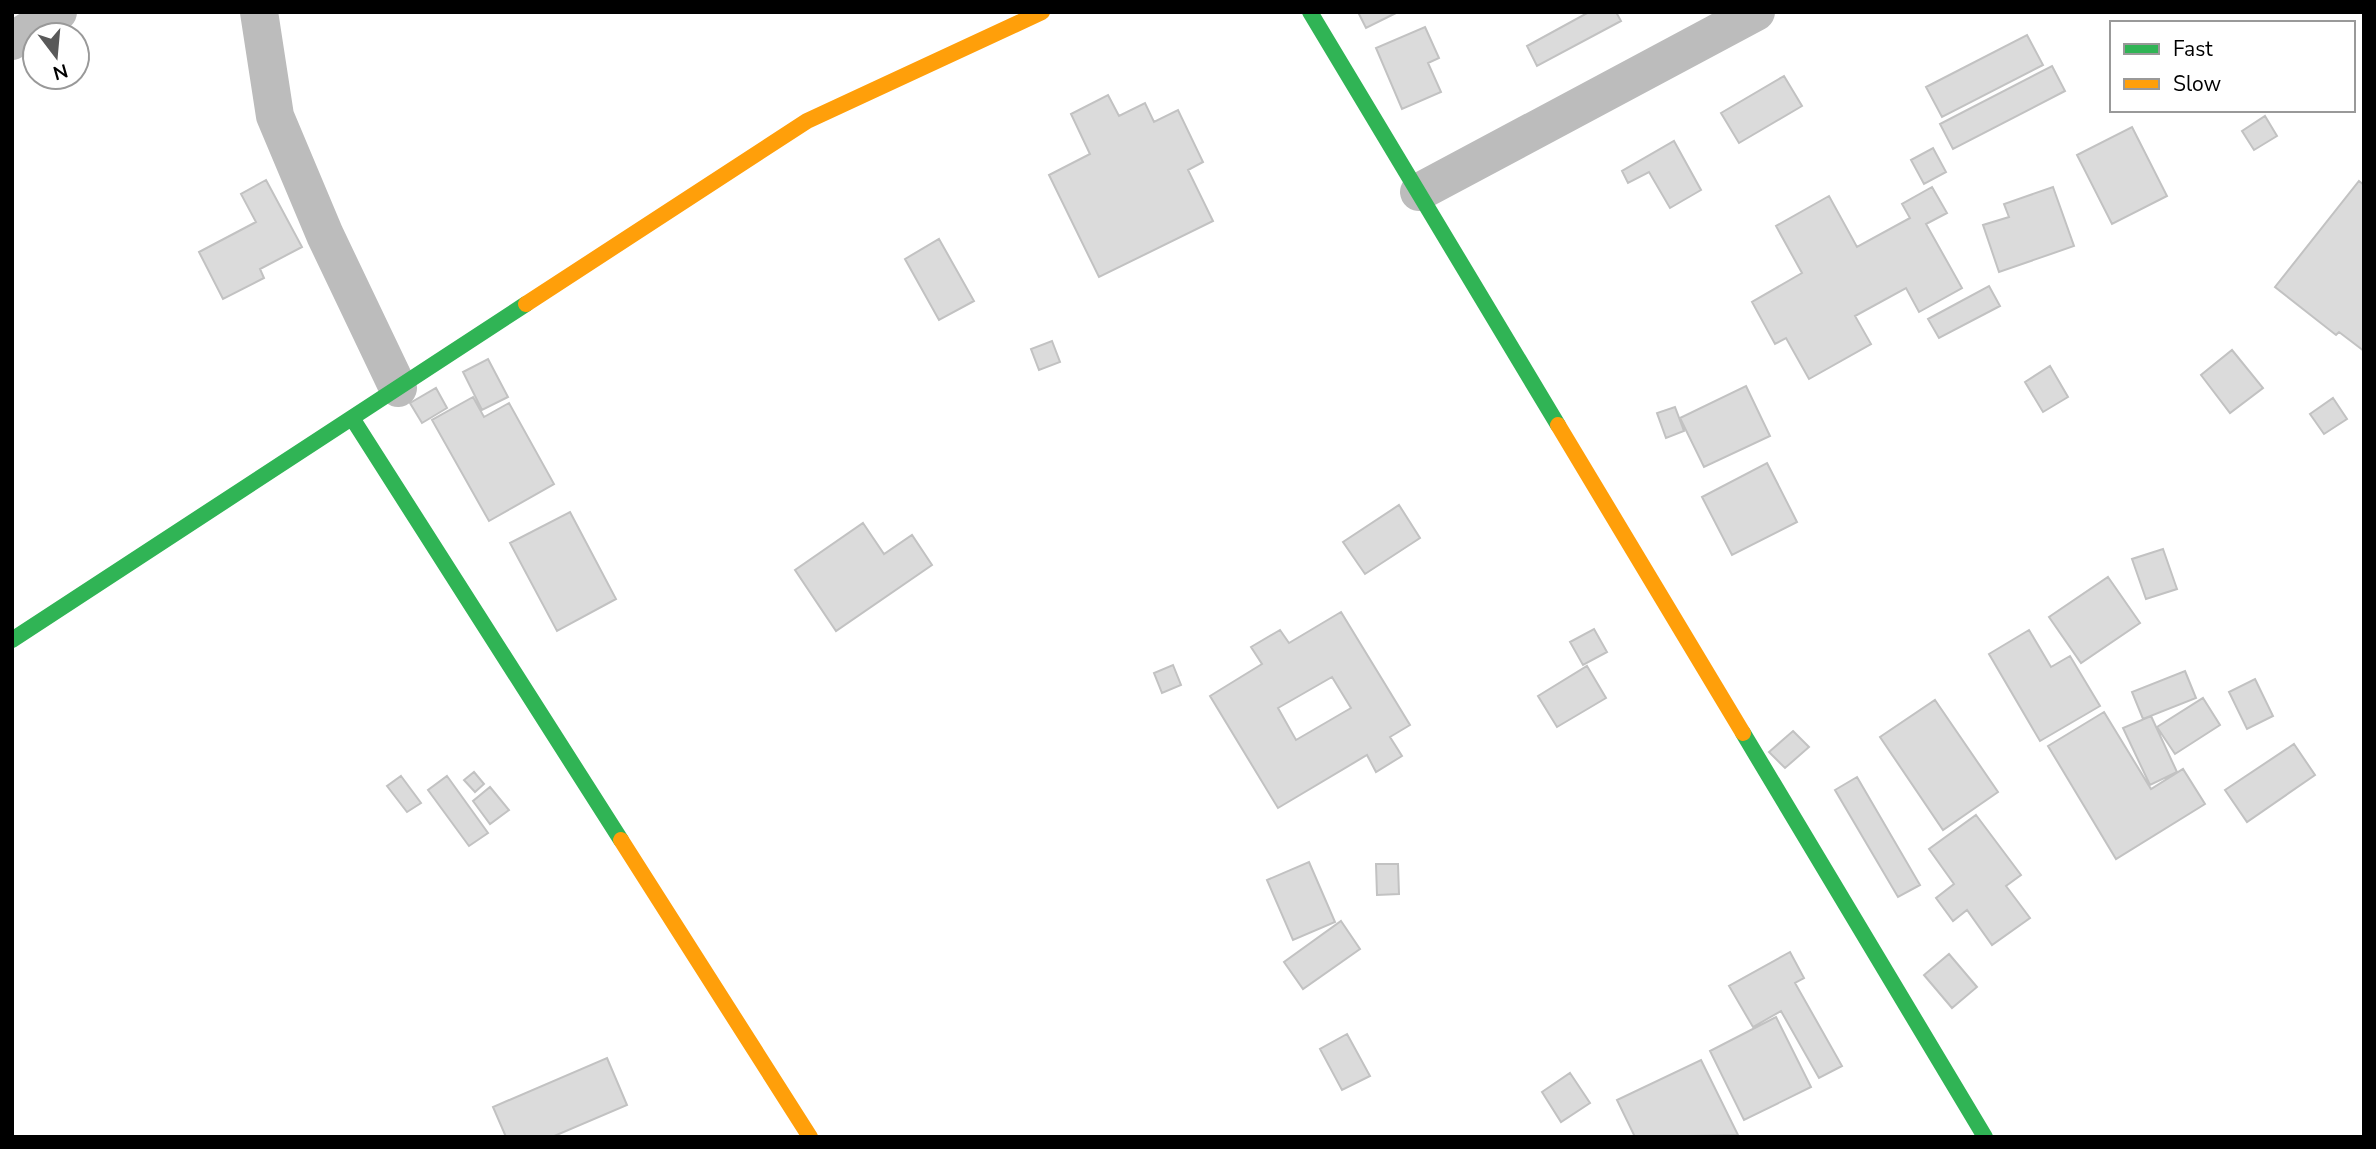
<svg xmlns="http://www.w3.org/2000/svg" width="2376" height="1149" font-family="'Nunito Sans',sans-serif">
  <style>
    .building { fill: #dbdbdb; stroke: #c2c2c2; stroke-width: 2; fill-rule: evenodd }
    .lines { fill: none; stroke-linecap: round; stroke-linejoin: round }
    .street { stroke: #bcbcbc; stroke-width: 38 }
    .fast { stroke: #30b455; stroke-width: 16 }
    .slow { stroke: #ff9f0a; stroke-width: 16 }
  </style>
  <rect width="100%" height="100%" fill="#fff"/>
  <path class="building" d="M1358 12H1398L1366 28Z
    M1589 12H1616L1621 21 1537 66 1527 46Z
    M1425 27 1439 58 1428 63 1441 92 1402 109 1376 48Z
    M2027 35 2043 65 1942 117 1926 87Z
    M2052 66 2065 91 1953 149 1940 124Z
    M1784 76 1802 106 1739 143 1721 113Z
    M1108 95 1119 116 1145 103 1154 122 1178 110 1203 162 1188 170 1213 221 1099 277 1049 175 1090 154 1071 114Z
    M2265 116 2277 136 2254 150 2242 131Z
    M2132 127 2167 196 2112 224 2077 155Z
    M1674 141 1701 190 1670 208 1649 172 1628 183 1622 171Z
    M1933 148 1946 172 1924 184 1911 160Z
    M266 180 302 247 260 269 264 278 223 299 199 252 256 222 241 194Z
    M2359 181 2364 185V351L2339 332 2336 335 2275 287Z
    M1932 187 1947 213 1926 224 1962 288 1919 312 1906 288 1855 316 1871 344 1809 379 1786 338 1775 344 1752 302 1802 273 1776 226 1829 196 1857 247 1910 218 1902 204Z
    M2053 187 2074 246 1999 272 1983 225 2009 217 2004 204Z
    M939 239 974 301 939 320 905 259Z
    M1989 286 2000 306 1939 338 1928 319Z
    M1052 341 1060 362 1039 370 1031 349Z
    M2232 350 2263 388 2230 413 2201 375Z
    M488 359 508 397 482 410 463 372Z
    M2050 366 2068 397 2043 412 2025 382Z
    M1746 386 1770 436 1704 467 1680 418Z
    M436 388 447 408 422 423 410 403Z
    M473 397 484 417 509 403 554 484 489 521 432 420Z
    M2333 398 2347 419 2324 434 2310 414Z
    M1675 407 1684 431 1666 438 1657 413Z
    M1767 463 1797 522 1732 555 1702 497Z
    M1399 505 1420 538 1365 574 1343 542Z
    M570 512 616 599 557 631 510 543Z
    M863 523 884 554 912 535 932 565 836 631 795 570Z
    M2163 549 2177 589 2146 599 2132 559Z
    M2108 577 2140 623 2081 663 2049 617Z
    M1341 612 1410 725 1390 737 1402 756 1376 772 1367 755 1278 808 1210 696 1262 664 1251 647 1280 630 1289 643ZM1332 677 1351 708 1296 740 1278 708Z
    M1594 629 1607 652 1583 665 1570 642Z
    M2029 630 2051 667 2070 656 2100 706 2040 741 1989 654Z
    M1173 665 1181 685 1162 693 1154 673Z
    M1587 666 1606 698 1557 727 1538 696Z
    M2185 671 2196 698 2143 719 2132 692Z
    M2255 679 2273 716 2247 729 2229 692Z
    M2203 698 2220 725 2175 754 2157 727Z
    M1935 700 1998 792 1943 830 1880 737Z
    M2104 712 2151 789 2183 769 2205 804 2116 859 2048 746Z
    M2151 716 2177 772 2150 785 2123 728Z
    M1793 731 1809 747 1785 768 1769 752Z
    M2294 744 2315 775 2247 822 2225 790Z
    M474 772 484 784 475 792 464 780Z
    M401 776 421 803 407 812 387 786Z
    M447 776 488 833 469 846 428 790Z
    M1857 777 1920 885 1898 897 1835 790Z
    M490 787 509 810 490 824 473 801Z
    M1976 815 2021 875 2006 886 2030 918 1992 945 1967 910 1953 921 1936 898 1954 884 1929 849Z
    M1309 862 1335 922 1293 940 1267 880Z
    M1376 864H1398L1399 894 1377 895Z
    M1341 921 1360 949 1303 989 1284 962Z
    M1790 952 1804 978 1795 983 1842 1066 1819 1078 1781 1011 1753 1027 1729 986Z
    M1949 954 1977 987 1952 1008 1924 975Z
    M1776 1017 1811 1087 1744 1120 1710 1051Z
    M1347 1034 1370 1076 1342 1090 1320 1049Z
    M607 1058 627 1105 552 1137H506L493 1107Z
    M1701 1060 1738 1135 1635 1137 1617 1100Z
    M1570 1073 1590 1103 1561 1122 1542 1092Z"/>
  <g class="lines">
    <path class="street" d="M259 12 275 116 325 235 398 388
      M12 41 58 12
      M1419 192 1756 12"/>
    <path class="fast" d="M1310 12 1558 425
      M352 418 621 840
      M12 640 526 304
      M1743 733 1985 1137"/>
    <path class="slow" d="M526 304 807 121 1042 12
      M1558 425 1743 733
      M621 840 810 1137"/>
  </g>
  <rect width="2376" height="1149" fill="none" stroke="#000000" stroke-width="28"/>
  <rect x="2110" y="21" width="245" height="91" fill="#ffffff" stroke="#999999" stroke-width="2"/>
  <rect x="2124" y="44" width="35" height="10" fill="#30b455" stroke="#999999" stroke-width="2"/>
  <text x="2173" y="56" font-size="21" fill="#000000">Fast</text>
  <rect x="2124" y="79" width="35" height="10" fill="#ff9f0a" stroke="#999999" stroke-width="2"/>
  <text x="2173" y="91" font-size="21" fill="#000000">Slow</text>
  <g transform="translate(56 56) rotate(164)"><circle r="33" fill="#ffffff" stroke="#999999" stroke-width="2"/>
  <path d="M0-5L12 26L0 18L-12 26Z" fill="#595959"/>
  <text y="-10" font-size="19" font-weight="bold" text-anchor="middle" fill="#000000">N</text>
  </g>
</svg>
